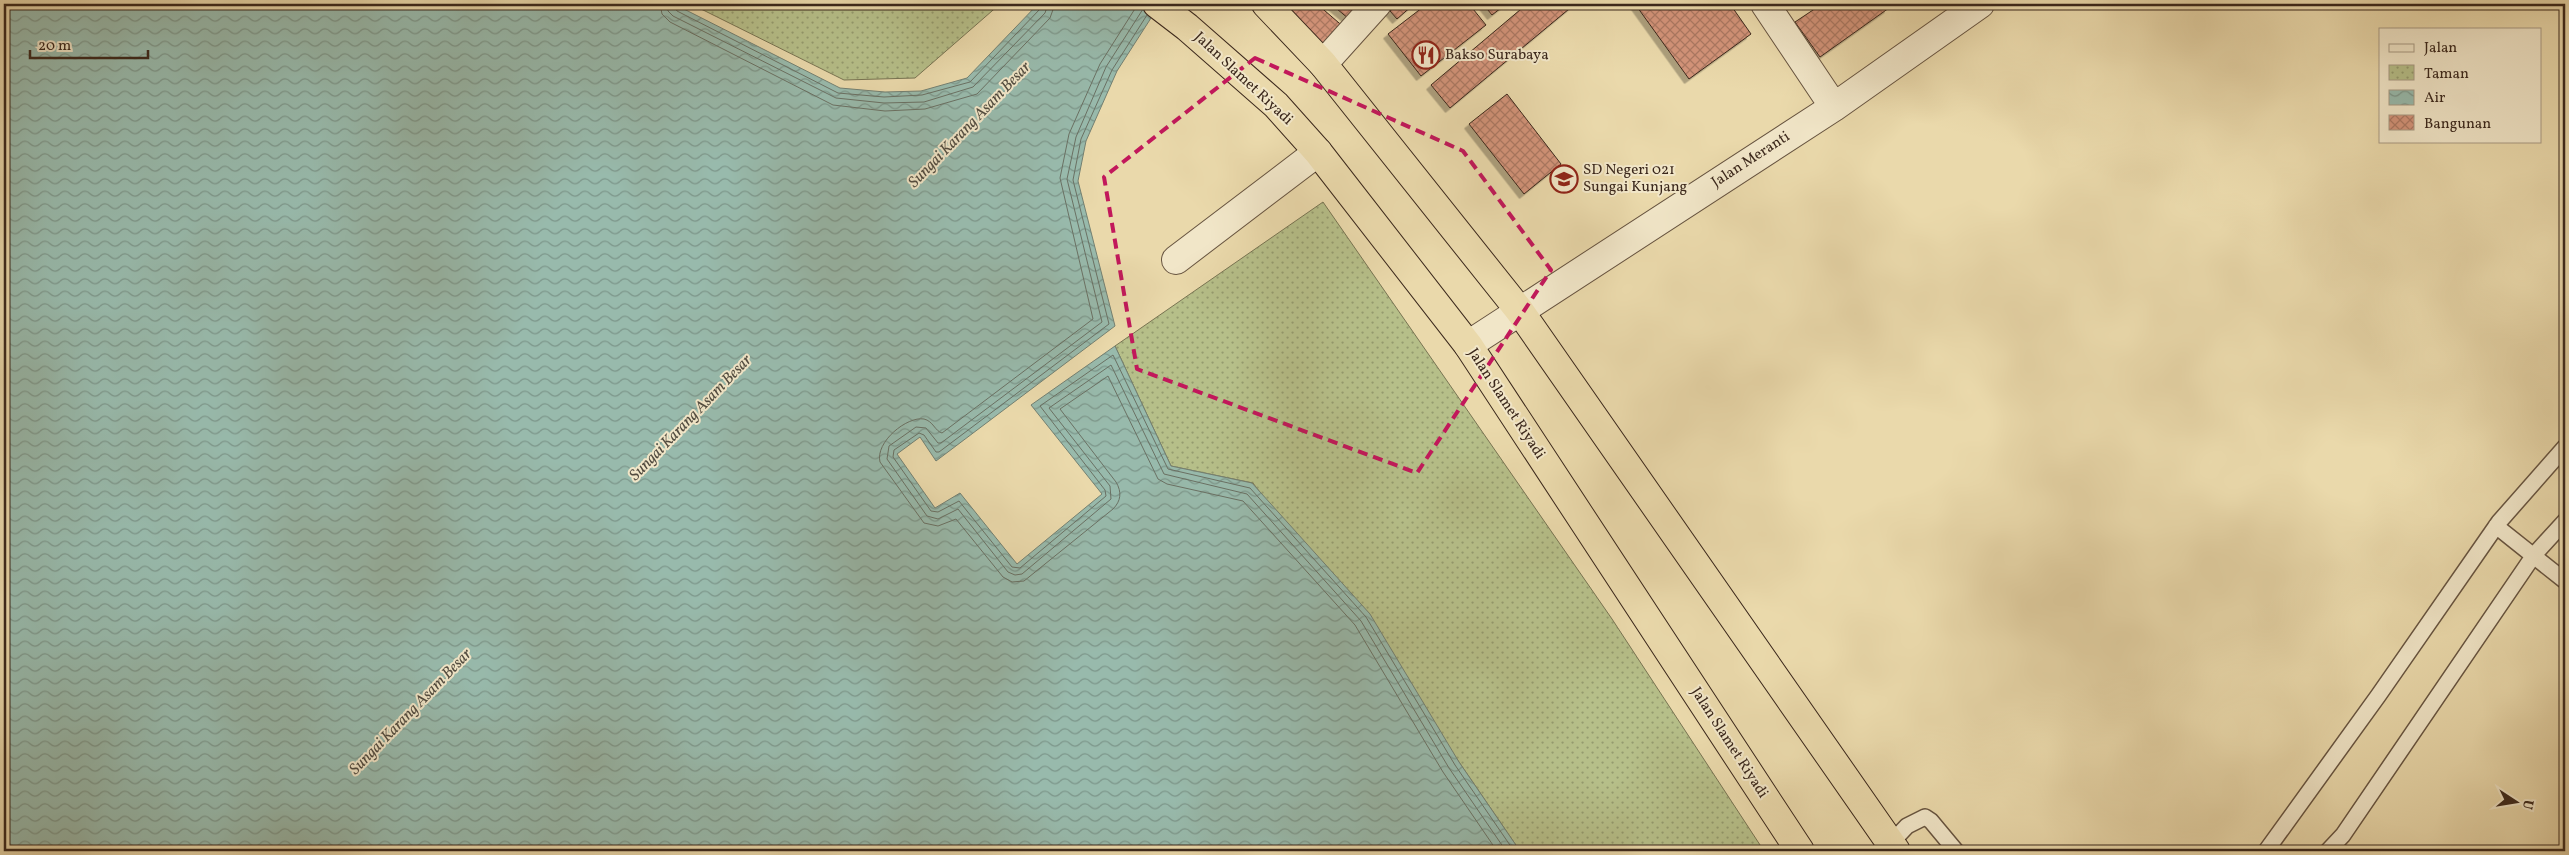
<svg xmlns="http://www.w3.org/2000/svg" width="2569" height="855" font-family="Vollkorn,serif">
  <style>
    .park { fill: url(#park-dots); stroke: #787452 }
    .water { fill: url(#water-waves); stroke: #738072 }
    .lines { fill: none; stroke-linecap: round; stroke-linejoin: round }
    .shore { stroke: #6a7164; stroke-width: 1 }
    .building { fill: url(#building-cross-hatch); stroke: #3b281c; filter: url(#shadow) }
    .lane-casing { stroke: #675440; stroke-width: 18 }
    .street-casing { stroke: #675440; stroke-width: 30 }
    .highway-casing { stroke: #3b281c; stroke-width: 30 }
    .lane { stroke: #f1e6c8; stroke-width: 15 }
    .street { stroke: #f1e6c8; stroke-width: 28 }
    .highway { stroke: #ead9ab; stroke-width: 28 }
    .marked { fill: none; stroke: #c2185b; stroke-width: 4; stroke-dasharray: 10 6; stroke-linejoin: round }
    .labels { text-anchor: middle; dominant-baseline: central; stroke-width: 4; stroke-linejoin: round; paint-order: stroke }
    .poi-label { font-size: 15px; fill: #3b281c; stroke: #f1e6c8; text-anchor: start }
    .street-label { font-size: 15px; fill: #3b281c; stroke: #f1e6c8 }
    .water-label { font-size: 16px; font-style: italic; fill: #524c40; stroke: #f1e6c8 }
  </style>
  <defs>
    <pattern id="park-dots" width="8" height="8" patternUnits="userSpaceOnUse" patternTransform="scale(1.25)"><rect width="8" height="8" fill="#b6bf89"/><path d="M2 2h.1M6 6h.1" fill="none" stroke="#959b6f" stroke-width="1.8" stroke-linecap="round"/></pattern>
    <pattern id="water-waves" width="16" height="10" patternUnits="userSpaceOnUse" patternTransform="scale(1.25)"><rect width="16" height="10" fill="#98baac"/><path d="M0 5q4-4 8 0t8 0" fill="none" stroke="#7d978b"/></pattern>
    <pattern id="building-cross-hatch" width="8" height="8" patternUnits="userSpaceOnUse" patternTransform="scale(1.25)"><rect width="8" height="8" fill="#d3947a"/><path d="M0 0l8 8M0 8l8-8" fill="none" stroke="#ac7963"/></pattern>
    <filter id="shadow"><feDropShadow dx="-4.5" dy="4.5" stdDeviation="0" flood-color="#0004"/></filter>
  </defs>
  <rect width="100%" height="100%" fill="#ead9ab"/>
  <filter id="stains"><feTurbulence type="fractalNoise" baseFrequency=".004" numOctaves="4"/><feColorMatrix values="0 0 0 0 .2 0 0 0 0 .09 0 0 0 0 .02 0 0 0 .5 -.17"/></filter>
  <radialGradient id="worn" r=".72"><stop offset=".6" stop-color="#630" stop-opacity="0"/><stop offset="1" stop-color="#630" stop-opacity=".3"/></radialGradient>
  <path class="park" d="M691 4H1000L915 78 844 80Z
    M1323 202 1612 619 1764 851H1520L1459 762 1253 483 1171 466 1115 346Z"/>
  <path class="water" d="M4 4H674L840 88 885 92 921 91 967 78 1038 4H1160L1117 71 1086 141 1078 181 1115 326 936 461 920 437 897 454 935 508 960 493 1017 564 1102 494 1031 405 1115 346 1171 466 1252 483 1370 614 1459 762 1520 851H4Z"/>
  <g class="lines">
    <path class="shore" d="M660 4 662 14 670 22 833 105 885 111 925 109 977 94 1050 18 1055 4
      M667 4 668 11 673 16 836 98 884 103 924 102 973 87 1045 13 1048 4
      M673 4 677 11 838 93 884 97 922 95 970 82 1040 9 1041 4
      M1138 4 1100 64 1069 134 1060 178 1093 319 942 433C935 431 933 421 924 419 907 416 875 442 880 462L924 523 938 526 956 519 1003 577 1012 582 1024 581 1113 509C1121 501 1122 492 1116 482L1060 409 1108 376 1158 479 1167 484 1243 501 1355 625 1443 772 1497 851
      M1143 9 1106 67 1076 137 1067 179 1102 322 941 443H938L926 428 916 427 889 446 887 459 927 516 938 519 958 509 1008 572 1015 575 1022 574 1111 499 1110 486 1049 408 1111 365 1164 474 1247 494 1361 621 1449 768 1506 851
      M1147 15 1112 70 1081 139 1073 180 1109 324 939 452H936L924 435 919 433 894 450 893 457 931 511 938 512 959 501 1012 567 1020 568 1106 496 1105 490 1040 406 1113 355 1168 469 1250 488 1366 617 1455 765 1514 851"/>
  </g>
  <path class="building" d="M1293 4H1317L1346 29 1327 50 1286 13Z
    M1331 4H1363L1349 19Z
    M1398 4H1414L1397 19 1390 11Z
    M1427 4H1469L1486 25 1421 76 1388 34Z
    M1483 4H1506L1492 15Z
    M1527 4H1575L1450 108 1431 85Z
    M1635 4H1730L1751 34 1689 79Z
    M1822 4H1885L1889 8 1820 57 1795 22Z
    M1507 94 1561 164 1524 194 1469 124Z"/>
  <g class="lines">
    <g class="lane-casing">
      <path id="lane" d="M2496 526 2565 581
        M1891 843 1907 826 1925 817 1931 821 1956 851
        M2266 851 2378 696 2499 522 2565 447
        M2328 851 2343 835 2534 555 2565 521"/>
    </g>
    <g class="street-casing">
      <path id="street" d="M1765 4 1834 107
        M1323 64 1377 4
        M1176 260 1318 152
        M1468 345 1834 107 1980 4"/>
    </g>
    <g class="highway-casing">
      <path id="highway" d="M1157 4 1187 27 1276 105 1318 152 1468 345 1800 851
        M1266 4 1323 64 1519 310 1896 851"/>
    </g>
    <use href="#lane" class="lane"/>
    <use href="#street" class="street"/>
    <use href="#highway" class="highway"/>
  </g>
  <path class="marked" d="M1255 58 1463 151 1551 270 1417 473 1137 369 1104 177Z"/>
  <defs>
    <g id="restaurant-ring" transform="scale(1.4375)"><circle r="9.5" fill="#f1e6c8" stroke="#8f2418" stroke-width="1.5"/><path d="M-5-6h1v4h1v-4h1v4h1v-4h1v5L-1.5 .5V6h-2V.5L-5-1ZM5-6V6H3V1.5H1.5Q1.5-4 5-6Z" fill="#8f2418"/></g>
    <g id="school-ring" transform="scale(1.4375)"><circle r="9.5" fill="#f1e6c8" stroke="#8f2418" stroke-width="1.5"/><path d="M0-5L7-2L0 1L-7-2ZM-4 1L0 2.5L4 1V4Q0 6-4 4Z" fill="#8f2418"/></g>
  </defs>
  <g fill-rule="evenodd">
    <use href="#restaurant-ring" x="1426" y="55"/>
    <use href="#school-ring" x="1564" y="179"/>
  </g>
  <g class="labels">
    <g class="poi-label">
      <text x="1445" y="55">Bakso Surabaya</text>
      <text x="1583" y="170">SD Negeri 021<tspan x="1583" dy="17">Sungai Kunjang</tspan></text>
    </g>
    <g class="street-label">
      <text transform="translate(1243 79) rotate(43)">Jalan Slamet Riyadi</text>
      <text transform="translate(1751 160) rotate(-33)">Jalan Meranti</text>
      <text transform="translate(1506 404) rotate(57)">Jalan Slamet Riyadi</text>
      <text transform="translate(1729 743) rotate(57)">Jalan Slamet Riyadi</text>
    </g>
    <g class="water-label">
      <text transform="translate(970 125) rotate(-46)">Sungai Karang Asam Besar</text>
      <text transform="translate(691 418) rotate(-46)">Sungai Karang Asam Besar</text>
      <text transform="translate(411 712) rotate(-46)">Sungai Karang Asam Besar</text>
    </g>
  </g>
  <rect width="2569" height="855" fill="none" stroke="#ead9ab" stroke-width="20"/>
  <rect x="5" y="5" width="2559" height="845" fill="none" stroke="#3b281c" stroke-width="2.5"/>
  <rect x="10" y="10" width="2549" height="835" fill="none" stroke="#3b281c"/>
  <rect x="2379" y="28" width="162" height="115" fill="#f1e6c8" stroke="#a89a83"/>
  <rect x="2389" y="44" width="25" height="8" fill="#f1e6c8" stroke="#a89a83"/>
  <text x="2424" y="52" font-size="15" fill="#3b281c">Jalan</text>
  <rect x="2389" y="65" width="25" height="15" fill="url(#park-dots)" stroke="#a89a83"/>
  <text x="2424" y="78" font-size="15" fill="#3b281c">Taman</text>
  <rect x="2389" y="90" width="25" height="15" fill="url(#water-waves)" stroke="#a89a83"/>
  <text x="2424" y="102" font-size="15" fill="#3b281c">Air</text>
  <rect x="2389" y="115" width="25" height="15" fill="url(#building-cross-hatch)" stroke="#a89a83"/>
  <text x="2424" y="128" font-size="15" fill="#3b281c">Bangunan</text>
  <g transform="translate(2516 802) rotate(102)" stroke="#f1e6c8" stroke-width="4" paint-order="stroke">
  <path d="M0-4L9 19L0 12L-9 19Z" fill="#3b281c"/>
  <text y="-8" font-size="14" font-weight="bold" text-anchor="middle" fill="#3b281c">U</text>
  </g>
  <path d="M30 50v8h118v-8" fill="none" stroke="#3b281c" stroke-width="2.5"/>
  <text x="38" y="50" font-size="15" fill="#3b281c" stroke="#f1e6c8" stroke-width="4" paint-order="stroke">20 m</text>
  <rect width="100%" height="100%" filter="url(#stains)"/>
  <rect width="100%" height="100%" fill="url(#worn)"/>
</svg>
